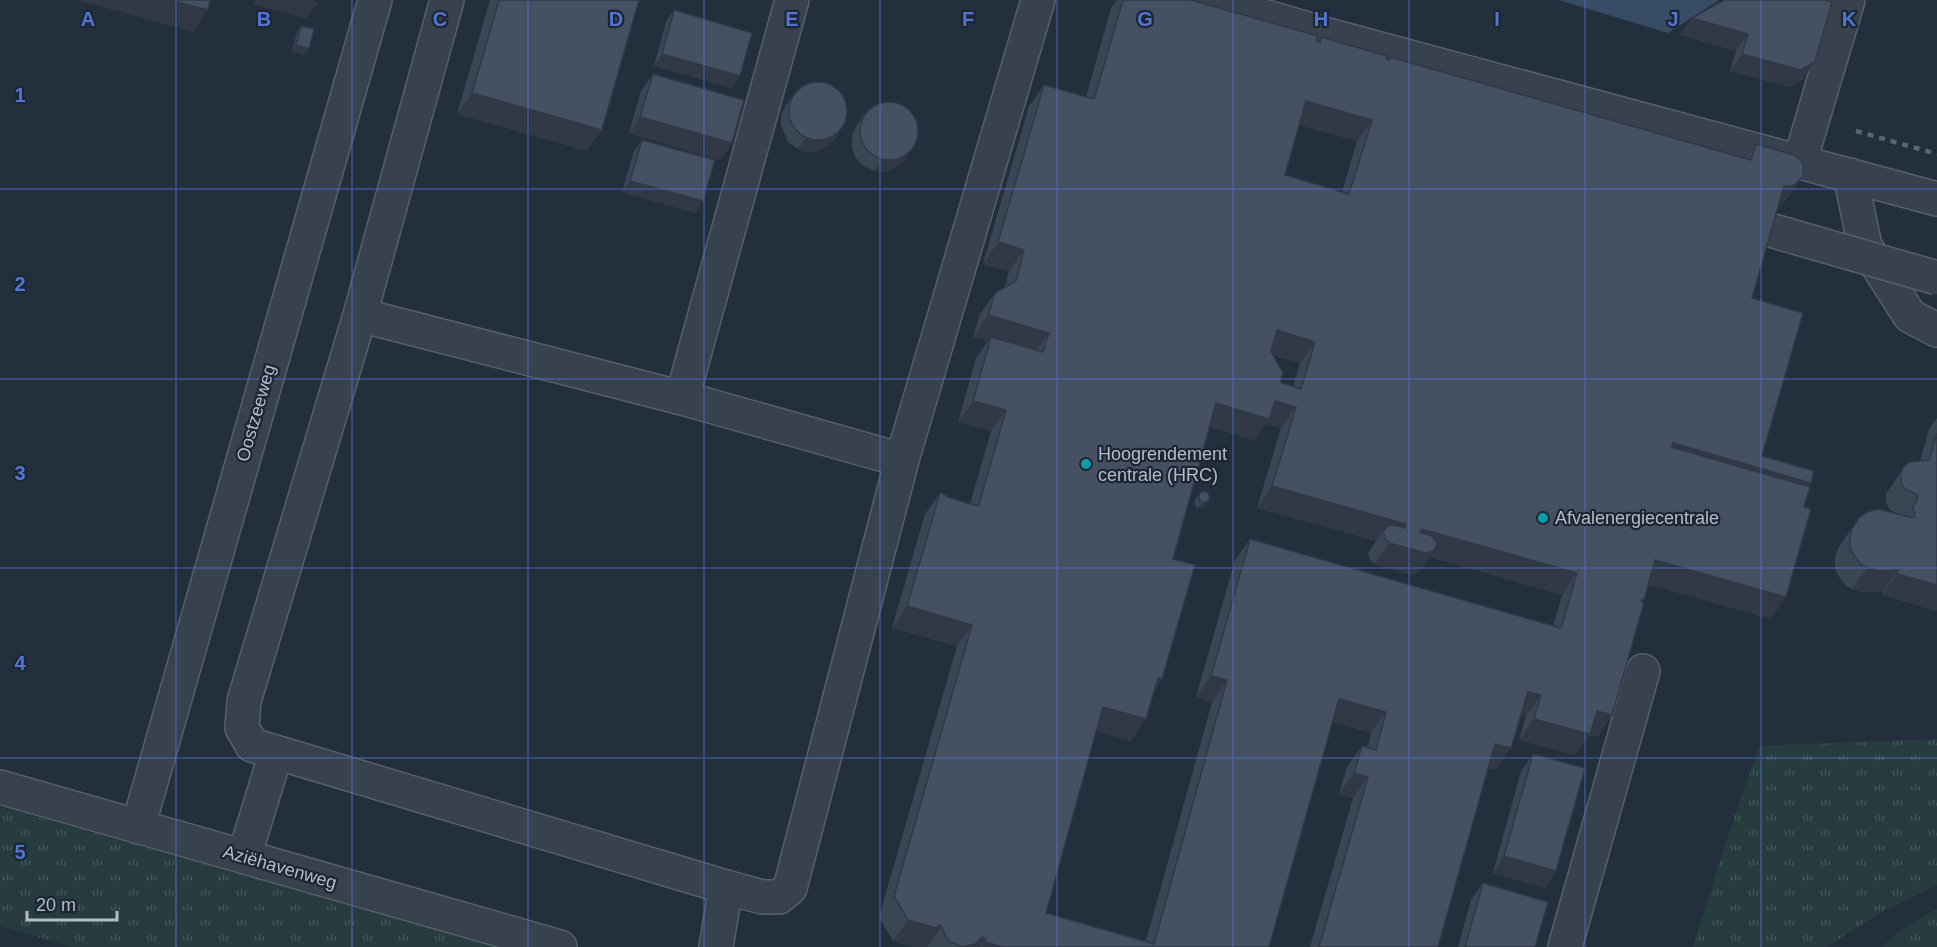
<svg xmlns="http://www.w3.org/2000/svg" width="1937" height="947" font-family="Arial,sans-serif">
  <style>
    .grass { fill: url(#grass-tufts) }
    .water { fill: #394c67 }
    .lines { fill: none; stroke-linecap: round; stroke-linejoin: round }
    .minor-casing { stroke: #565f6c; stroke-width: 36 }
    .minor { stroke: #38414e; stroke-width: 33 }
    .rail { stroke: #5a6575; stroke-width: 4.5; stroke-dasharray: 6 6; stroke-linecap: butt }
    .minor-bridge-casing { stroke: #565f6c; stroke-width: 36; stroke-linecap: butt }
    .minor-bridge { stroke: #38414e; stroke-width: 33 }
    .wall { fill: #3b4654; fill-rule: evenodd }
    .shaded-wall { fill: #303945 }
    .building { fill: #455162; stroke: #303945; stroke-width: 1.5; fill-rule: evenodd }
    .grid { fill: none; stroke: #5274d3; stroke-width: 1.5; stroke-opacity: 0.55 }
    .culture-dot { fill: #0f9aa8; stroke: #1d2633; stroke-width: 2 }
    .labels { text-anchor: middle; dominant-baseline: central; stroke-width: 4.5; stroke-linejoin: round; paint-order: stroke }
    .street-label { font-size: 18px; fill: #b4bcc9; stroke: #1d2633 }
    .poi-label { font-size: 18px; fill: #b4bcc9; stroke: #1d2633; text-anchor: start }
    .grid-label { font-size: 20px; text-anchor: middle; font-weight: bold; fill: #5274d3; stroke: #1d2633; stroke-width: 4.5; stroke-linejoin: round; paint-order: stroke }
  </style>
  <defs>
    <pattern id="grass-tufts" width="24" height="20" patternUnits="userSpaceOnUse" patternTransform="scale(1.5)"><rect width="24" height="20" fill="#263c3f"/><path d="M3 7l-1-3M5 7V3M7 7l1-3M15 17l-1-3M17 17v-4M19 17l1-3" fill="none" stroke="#435659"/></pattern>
  </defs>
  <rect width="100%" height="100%" fill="#242f3e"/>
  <path class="grass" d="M1937 739V885L1880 913 1827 947H1693L1724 848 1759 746Z
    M0 807 497 947H73L0 926Z
    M1937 909V947H1882L1899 931Z"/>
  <path class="water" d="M1559 0H1719L1668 33Z"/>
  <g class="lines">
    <g class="minor-casing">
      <path id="minor" d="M1208 0 1332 36 1937 199
        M1800 161 1848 0
        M1850 175 1865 246 1910 316 1937 330
        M360 315 447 0
        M682 398 360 315 244 701 242 728 252 745 726 887 716 947
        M902 460 1038 0
        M0 787 560 947
        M138 827 375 0
        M244 857 276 753
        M726 887 762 897H779L790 888 902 460 682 398 792 0
        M1565 947 1643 671"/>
    </g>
    <use href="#minor" class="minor"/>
    <path class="rail" d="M1856 131 1937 154"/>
    <g class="minor-bridge-casing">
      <path id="minor-bridge" d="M1763 228 1937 278"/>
    </g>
    <use href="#minor-bridge" class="minor-bridge"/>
  </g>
  <path class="wall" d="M490 0H639L587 151 457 114Z
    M1117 0H1191L1316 41 1318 42 1321 37 1386 59 1388 60 1390 57 1746 158 1756 144 1803 176 1788 197 1780 206 1778 207 1752 298 1762 456 1811 483 1809 486 1771 619 1648 584 1642 602 1612 715 1597 737 1590 735 1575 755 1519 740 1526 716 1521 715 1496 770 1488 768 1438 947H1310L1353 798 1339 794 1347 767 1362 746 1368 747 1371 733 1333 722 1269 947H913L893 941 879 917 957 646 892 628 925 514 940 493 947 497 970 504 991 431 958 422 976 358 988 341 973 337 980 314 995 293 1005 287 1009 271 983 264 1029 106 1044 85 1086 97 1111 8ZM1299 125 1357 141 1342 192 1285 175ZM1273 355 1300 363 1293 387 1280 382ZM1266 424 1281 428 1257 508 1376 541 1368 553 1370 560 1374 564 1411 575 1419 572 1430 557 1562 595 1553 626 1250 539 1235 560 1196 697 1212 702 1146 941 1046 913 1096 731 1131 741 1154 691 1162 679 1173 559 1210 427 1254 440Z
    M1724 0 1815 62 1803 79 1789 87 1730 71 1736 51 1680 35 1692 18Z
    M674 10 732 88 654 66 666 22Z
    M301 26 305 55 292 51 297 32Z
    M653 74 732 143 720 160 629 133 641 91Z
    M794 94 837 136 830 144 819 151 808 152 798 149 788 142 781 126V115L786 105Z
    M865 113 912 149 904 161 895 168 884 172 874 171 862 165 855 157 852 146V135L857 125Z
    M642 140 695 213 622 192 634 151Z
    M1937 418V611L1882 595 1883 591 1864 592 1852 589 1845 585 1838 575 1835 568V558L1838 548 1859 518 1899 514 1890 510 1886 503V494L1904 467 1920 461 1929 429Z
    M1200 492 1204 507 1198 508 1196 507 1194 502Z
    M1533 754 1556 871 1545 888 1493 873 1521 771Z
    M1483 883 1535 947H1458L1471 900Z"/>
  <path class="shaded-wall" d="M78 0H170L208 10 193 32Z
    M256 0H312L318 2 306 19 253 4Z
    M1692 18 1748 34 1736 51 1680 35Z
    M296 45 309 49 305 55 292 51Z
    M662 54 740 76 732 88 654 66Z
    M1742 54 1815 62 1803 79 1789 87 1730 71Z
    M472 93 602 130 587 151 457 114Z
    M1306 101 1372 120 1357 141 1291 123Z
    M640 117 732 143 720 160 629 133Z
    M845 125 830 144 819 151 808 152 798 149 806 137Z
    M912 149 904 161 895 168 884 172 874 171 882 160Z
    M1803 176 1788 197 1780 206 1774 208 1784 186Z
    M630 181 703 201 695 213 622 192Z
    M998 242 1024 250 1009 271 983 264Z
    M988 315 1049 333 1034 354 991 337 988 341 973 337Z
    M1277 330 1315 342 1300 363 1262 351Z
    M973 401 1006 410 991 431 958 422Z
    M1275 401 1296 407 1281 428 1266 424 1254 440 1201 425 1216 403Z
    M1673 443 1811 483 1796 504 1658 465Z
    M1272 486 1406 524 1393 544 1422 529 1577 573 1562 595 1430 557 1419 572 1411 575 1374 564 1389 543 1387 526 1376 541 1257 508Z
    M1208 501 1204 507 1198 508 1202 502Z
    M1655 560 1786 597 1771 619 1640 582Z
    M1867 568 1898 570 1883 591 1864 592 1852 589Z
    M1897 574 1937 585V611L1882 595Z
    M907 606 972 625 957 646 892 628Z
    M1211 676 1227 680 1212 702 1196 697Z
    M1158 678 1162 679 1147 700Z
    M1528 692 1541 695 1526 716 1513 713Z
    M1339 699 1386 712 1371 733 1324 720Z
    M1103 707 1146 719 1131 741 1088 729Z
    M1597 711 1612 715 1597 737 1590 735 1575 755 1519 740 1534 719Z
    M1495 744 1511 748 1496 770 1480 765Z
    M1354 773 1368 777 1353 798 1339 794Z
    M1504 856 1556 871 1545 888 1493 873Z
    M908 920 938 925 942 926 927 947H913L893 941Z
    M982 937 986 939 980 947H961Z
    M985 942 1003 947H982Z"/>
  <path class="building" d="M170 0H210L208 10Z
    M499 0H639L602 130 472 93Z
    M1123 0H1191L1318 36 1316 41 1320 42 1321 37 1387 56 1386 59 1389 60 1390 57 1751 160 1756 144 1794 155 1800 159 1804 166 1803 176 1795 185 1789 186H1784L1752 298 1803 313 1762 456 1814 471 1811 483 1673 443 1671 447 1810 487 1804 507 1811 509 1786 597 1655 560 1644 600 1642 599 1641 601 1644 603 1612 715 1597 711 1590 734 1534 719 1541 695 1528 692 1511 748 1495 744 1438 947H1319L1368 777 1354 773 1362 746 1376 750 1386 712 1339 699 1269 947H1003L985 942 986 939 982 937 975 944 962 947 949 941 944 933 942 926 938 925 937 928 908 920 894 896 972 625 907 606 940 493 947 495V497L977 506 979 504 1006 410 973 401 991 337 1043 352 1049 333 988 315 995 293 1016 281 1024 250 998 242 1044 85 1094 99ZM1306 101 1372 120 1349 194 1285 175ZM1277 330 1315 342 1301 389 1280 382 1283 373 1271 351ZM1275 401 1296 407 1272 486 1406 524 1405 528 1394 525 1387 526 1383 532 1385 539 1389 543 1426 553 1434 551 1437 543 1432 536 1420 532 1422 529 1577 573 1561 628 1250 539 1211 676 1227 680 1154 944 1046 913 1103 707 1146 719 1158 678 1162 679 1195 565 1173 559 1216 403 1269 419Z
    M1724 0H1825L1832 2 1815 62 1801 70 1742 54 1748 34 1692 18Z
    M674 10 752 33 740 76 662 54Z
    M301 26 314 29 309 49 296 45Z
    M653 74 744 100 732 143 640 117Z
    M789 111a29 29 0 1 1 58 0a29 29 0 1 1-58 0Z
    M860 131a29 29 0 1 1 58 0a29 29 0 1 1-58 0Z
    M642 140 715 160 703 201 630 181Z
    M1937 433V585L1897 574 1898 570 1879 571 1867 568 1860 563 1853 554 1850 547V536L1853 527 1859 518 1867 512 1878 509 1914 518 1915 512 1913 510V505L1916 502 1918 495 1905 489 1901 482V472L1904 467 1910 462 1929 460Z
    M1198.5 497a5.5 5.5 0 1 1 11 0a5.5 5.5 0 1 1-11 0Z
    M1533 754 1585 768 1556 871 1504 856Z
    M1483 883 1548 902 1535 947H1465Z"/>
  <path class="grid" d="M176 0V947M352 0V947M528 0V947M704 0V947M880 0V947M1057 0V947M1233 0V947M1409 0V947M1585 0V947M1761 0V947M0 189H1937M0 379H1937M0 568H1937M0 758H1937"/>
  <g class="culture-dot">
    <circle cx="1086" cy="464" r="6"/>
    <circle cx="1543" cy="518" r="6"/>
  </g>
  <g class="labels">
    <g class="street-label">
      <text transform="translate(256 413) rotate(-74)">Oostzeeweg</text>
      <text transform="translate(280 867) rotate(16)">Aziëhavenweg</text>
    </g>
    <g class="poi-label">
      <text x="1098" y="454">Hoogrendement<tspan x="1098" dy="21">centrale (HRC)</tspan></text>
      <text x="1555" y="518">Afvalenergiecentrale</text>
    </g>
  </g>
  <g class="grid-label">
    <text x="88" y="26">A</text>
    <text x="264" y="26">B</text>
    <text x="440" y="26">C</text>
    <text x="616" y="26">D</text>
    <text x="792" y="26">E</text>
    <text x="968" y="26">F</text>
    <text x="1145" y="26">G</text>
    <text x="1321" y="26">H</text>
    <text x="1497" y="26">I</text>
    <text x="1673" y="26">J</text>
    <text x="1849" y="26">K</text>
    <text x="20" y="102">1</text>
    <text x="20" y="291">2</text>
    <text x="20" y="480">3</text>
    <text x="20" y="670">4</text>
    <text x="20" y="859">5</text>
  </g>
  <path d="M27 911v9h90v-9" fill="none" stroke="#b4bcc9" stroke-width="3"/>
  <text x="36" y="911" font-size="18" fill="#b4bcc9" stroke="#1d2633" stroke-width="4.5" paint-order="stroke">20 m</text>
</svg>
